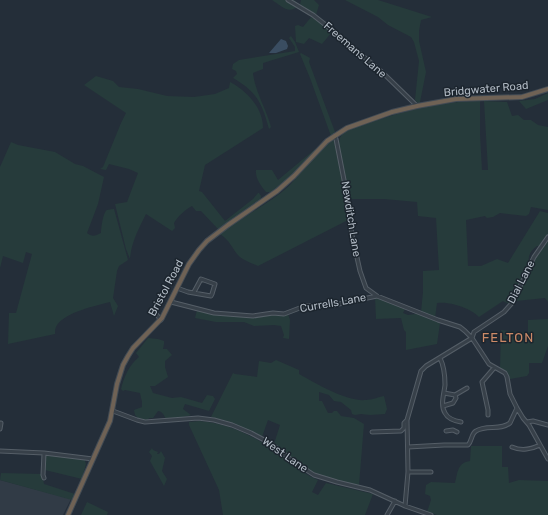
<svg xmlns="http://www.w3.org/2000/svg" width="548" height="515" font-family="Rubik,sans-serif">
  <style>
    .airport { fill: #313b46 }
    .green { fill: #263b3b }
    .water { fill: #3a4d61 }
    .lines { fill: none; stroke-linecap: round; stroke-linejoin: round }
    .minor-casing { stroke: #555e67; stroke-width: 5 }
    .highway-casing { stroke: #424b54; stroke-width: 6 }
    .minor { stroke: #374049; stroke-width: 3 }
    .highway { stroke: #6f6255; stroke-width: 4 }
    .labels { text-anchor: middle; dominant-baseline: central; stroke-width: 3; stroke-linejoin: round; paint-order: stroke }
    .street-label { font-size: 11px; fill: #b2bbc5; stroke: #1c252e }
    .quarter-label { font-size: 13px; letter-spacing: 1px; fill: #cc8a67; stroke: #1c252e }
  </style>
  <rect width="100%" height="100%" fill="#242e39"/>
  <path class="airport" d="M0 480 71 499 63 515H0Z"/>
  <path class="green" d="M272 0H294L300 5 301 0H314L319 5 316 15 300 5C288 15 283 7 272 0Z
    M345 0H378L432 17 421 20 419 31V41L426 72 420 102 418 103 415 100 419 61 414 42 411 37 388 25 378 17Z
    M312 16 332 32 322 44 309 38 304 44 296 42 295 26 298 25 303 27Z
    M291 36 295 42 299 52 263 63V69L253 73C255 92 266 108 271 127L269 129C262 103 257 92 233 78L237 74 236 71 232 69 233 64 239 60 295 51V47L289 38Z
    M301 53 310 58 309 62 335 132 331 136 310 78 300 54Z
    M96 76 113 81 119 87 138 89 167 96 194 97 215 94 229 88 230 82C247 91 263 108 263 128L205 165 199 191 202 192 225 221 253 199 258 193H259L261 196 260 201 220 228 218 229 201 211H196L192 206C185 210 178 216 174 223L175 228 172 231 146 214C139 228 131 243 130 259L126 249 115 204 127 202 138 173 129 169 109 164 106 170 100 169 103 167 121 123 126 113 84 85Z
    M548 93V100L526 109 519 101 535 99Z
    M480 101V134L482 170H488L484 101 507 102 512 116 518 115 524 120H531L538 125 548 127V210L531 207 529 214 526 216 500 213 493 217 487 218 485 216 466 220 468 266H481L497 259 508 263 540 211 548 213V235L540 246H537C529 252 528 256 529 265L509 304 503 301 479 317C471 308 449 301 437 303L435 318 421 312 423 292V271L439 270 436 218 418 216 417 202 384 199H349L339 145C339 142 339 138 341 136 345 130 356 127 363 125 399 112 442 101 480 101Z
    M334 140 343 176 348 220 258 266C251 263 242 260 237 254 231 246 230 241 220 234 242 216 268 205 289 186 303 172 316 149 334 140Z
    M11 142 18 145 55 152 75 164 83 166 104 177 98 204 87 233C92 237 95 236 101 233 101 229 103 212 107 210 108 210 112 209 114 209L128 260 119 266 117 271 113 298 118 306 114 316 110 302C95 306 66 312 57 325 55 328 55 331 55 334L8 344 9 313H16L32 254 26 252 23 263 3 256 0 268V167Z
    M320 145 287 180 271 192H266C261 186 255 178 256 170H272L278 180Z
    M548 241V302L545 298 516 301 536 256Z
    M375 297 405 309 403 313 408 315 416 314V313L440 323 437 344 406 350V332L404 330 401 318 376 319Z
    M197 310 215 315 248 316 272 314H288L290 320 289 339 283 338 284 335 281 326 274 325 254 326 244 322H216L195 318Z
    M548 319V346L542 363H529V373L527 376 510 379 506 371 500 370 501 330 528 333V320Z
    M148 338 158 339 164 341V344L163 349H167L172 355 165 361V367L168 377 155 386H150L153 393 172 398 181 397 202 403 207 395 213 396 215 399 209 411 185 404 183 409 191 415 188 416 166 420C165 416 162 411 158 411L153 418H149L148 420 138 418 135 415 134 410 142 407V402L140 393 125 390 123 391 121 389C124 377 129 365 139 357L136 353Z
    M276 360 299 370V374C315 383 347 402 366 400 372 400 378 397 384 396L387 409 385 414 370 415 361 414 355 415 352 414 351 410 341 402 334 401 329 395 319 392V401H322L328 413H332L334 411H337L341 416 354 418 364 424 359 485C347 483 335 481 323 476 304 470 289 457 274 444L280 425 268 420 262 437 230 422 211 417 233 373 235 374 257 377 259 361 271 363Z
    M199 421C228 423 255 436 279 454 291 463 303 474 318 480L312 492 318 495 326 483 373 494 365 515H223L219 490 189 425V422Z
    M471 446H502V467H508L509 483 519 480 548 481V515H437L427 512 431 500 430 496 425 494 426 485 431 482 455 483C458 472 457 463 470 461Z
    M152 448 153 450 158 452 157 454H159L161 451 165 458 162 471 167 479 164 486 150 461 152 456 149 452Z
    M45 455 84 458 86 464 82 479 45 470 44 468Z
    M1 473 42 474 44 484 75 494 72 500 0 480Z
    M87 502 108 512 107 515H81Z"/>
  <path class="water" d="M281 39 286 41 288 46 287 49 276 53H269Z"/>
  <g class="lines">
    <g class="minor-casing">
      <path id="minor" d="M288 0 313 15 327 26 383 73 417 106
        M334 136 336 139 345 185 352 235 360 271 366 288 377 296 438 320 460 327 465 331 472 338 489 364 505 373 507 377 510 394 517 408 523 418 529 425 548 459
        M177 288 188 292 211 296 212 294 215 284 201 279 194 292
        M171 302 214 313 253 316 273 313 284 314 305 306 334 305 377 296
        M156 314 161 320
        M472 338 474 332 504 312 512 303 534 257 548 237
        M440 358C444 366 445 376 445 385 444 394 440 405 445 413 448 419 455 421 461 422
        M444 393 455 395 467 388
        M443 406 453 403 456 398 455 395
        M113 411 137 420 145 422 198 418 214 420 232 425 251 433 270 443 294 462 314 475 337 482 370 490 405 506 431 515
        M488 415V410L482 382 494 368
        M527 422 533 421 548 425
        M0 429 1 423
        M446 431 453 430 457 432
        M372 432 401 431 404 428V423L407 420
        M408 447 444 445H468C472 441 471 434 476 431 486 424 500 431 510 423L517 408
        M512 447C521 451 532 449 540 445
        M0 451 44 453 93 459
        M44 453 43 475 44 478
        M408 472H431
        M405 506 408 472 407 420 421 371 426 366 472 338
        M387 515 395 501"/>
    </g>
    <g class="highway-casing">
      <path id="highway" d="M68 515 110 421 117 384 123 365 128 356 133 348 162 318 189 264 199 250 207 241 228 225 277 191 294 176 327 141 347 128 392 112 417 106 456 99 522 97 548 89"/>
    </g>
    <use href="#minor" class="minor"/>
    <use href="#highway" class="highway"/>
  </g>
  <g class="labels">
    <g class="street-label">
      <text transform="translate(355 50) rotate(41)">Freemans Lane</text>
      <text transform="translate(486 89) rotate(-5)">Bridgwater Road</text>
      <text transform="translate(351 219) rotate(81)">Newditch Lane</text>
      <text transform="translate(521 282) rotate(-63)">Dial Lane</text>
      <text transform="translate(166 288) rotate(-62)">Bristol Road</text>
      <text transform="translate(333 303) rotate(-10)">Currells Lane</text>
      <text transform="translate(285 455) rotate(35)">West Lane</text>
    </g>
    <g class="quarter-label">
      <text x="508" y="337">FELTON</text>
    </g>
  </g>
</svg>
